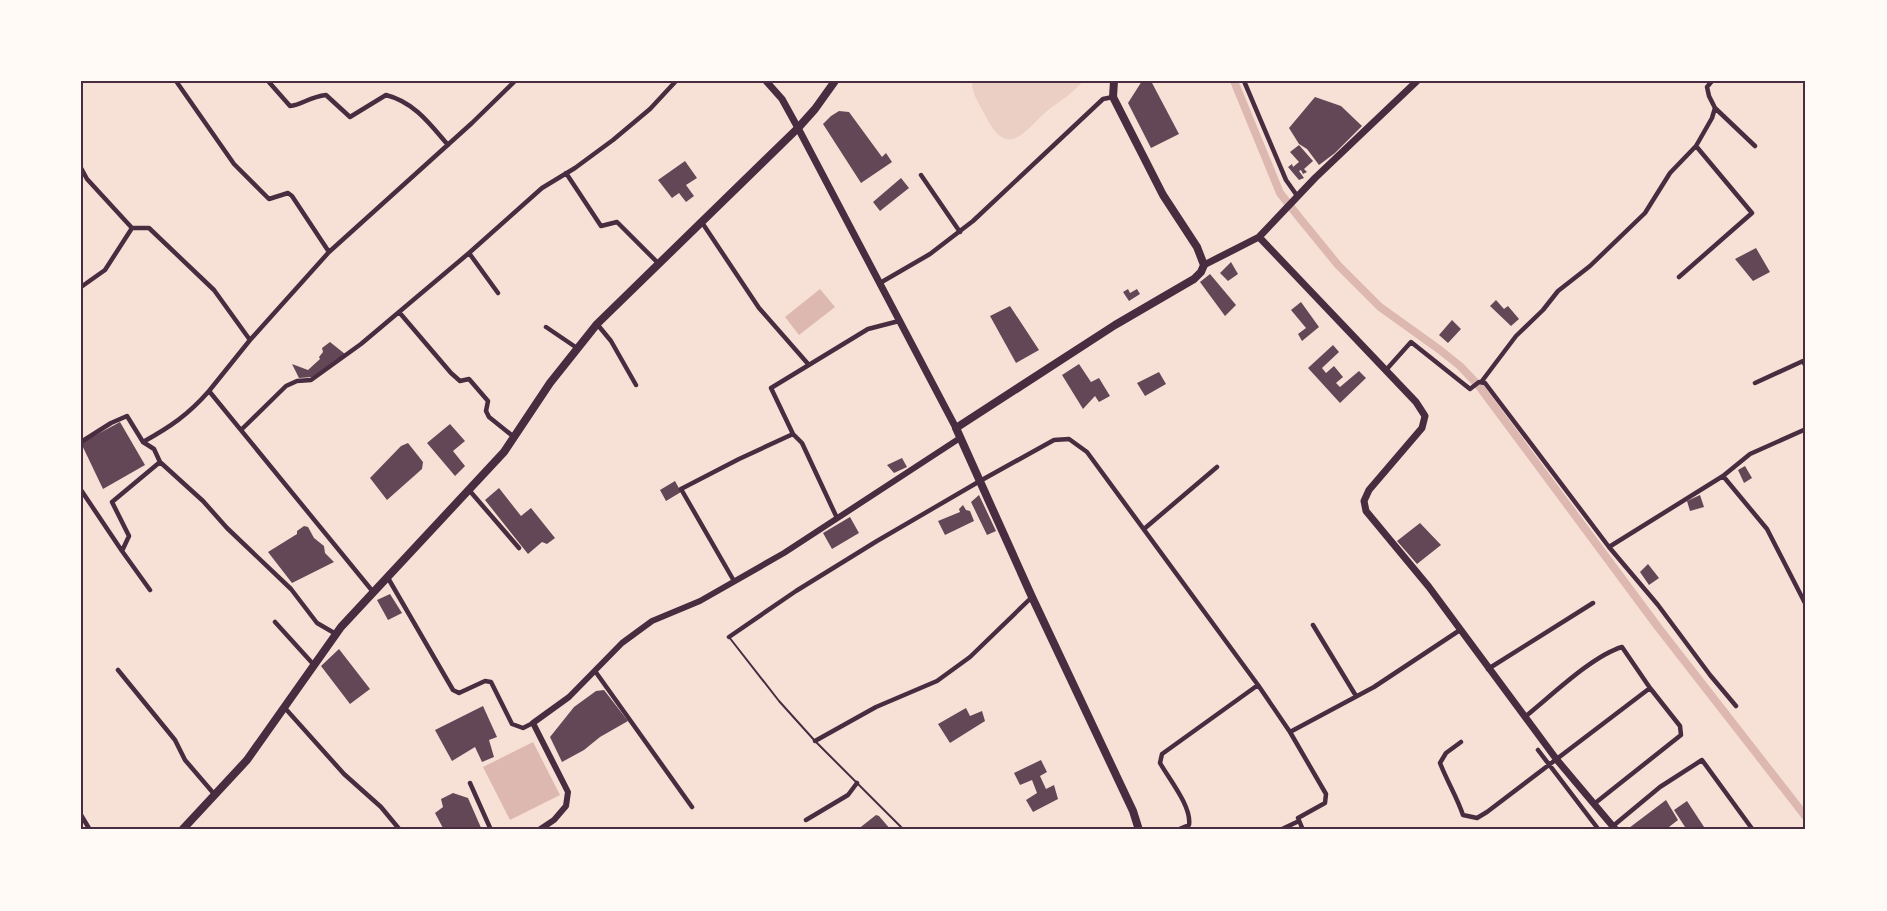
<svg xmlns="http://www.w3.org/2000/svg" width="1887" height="911" font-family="Lato,sans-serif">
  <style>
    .green { fill: #ebcfc5 }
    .water { fill: #dcb8b0 }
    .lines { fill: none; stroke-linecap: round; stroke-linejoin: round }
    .canal { stroke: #dcb8b0; stroke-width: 8 }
    .building { fill: #644757 }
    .service { stroke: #4a2c40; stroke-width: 2 }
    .minor { stroke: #4a2c40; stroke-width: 4.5 }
    .tertiary { stroke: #4a2c40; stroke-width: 6 }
    .secondary { stroke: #4a2c40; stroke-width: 7 }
    .primary { stroke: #4a2c40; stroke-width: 8 }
    .neatline { fill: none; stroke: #4a2c40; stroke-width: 2 }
  </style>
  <rect width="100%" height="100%" fill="#f7e1d7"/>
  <path class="green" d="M972 81H1083C1073 94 1059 101 1047 111 1023 133 1007 160 985 115 980 105 971 93 972 81Z"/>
  <path class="water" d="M820 289 835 307 799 335 785 317Z
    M533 742 560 795 510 820 483 767Z"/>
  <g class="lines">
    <path class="canal" d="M1234 81 1280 193 1298 216 1338 265 1380 307 1440 350 1460 366 1479 386 1658 627 1806 817"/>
  </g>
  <path class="building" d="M1142 81H1151L1179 134 1151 148 1128 103Z
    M1315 97 1341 106 1362 126 1335 153 1319 165 1307 149 1299 144 1289 128Z
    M839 111 849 112 882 157 886 153 892 162 861 183 823 124 831 116Z
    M1299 145 1313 161 1304 169 1307 172 1303 174 1301 170 1299 171 1304 178 1299 180 1288 167 1292 164 1293 167 1299 162 1290 152Z
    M685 161 697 178 686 185 694 196 686 202 679 193 672 198 658 180Z
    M901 178 909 188 880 211 873 202Z
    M1756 248 1770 272 1753 281 1735 259Z
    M1231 262 1238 274 1228 281 1220 273Z
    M1210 274 1236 305 1225 316 1200 282Z
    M1128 289 1130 293 1137 289 1140 294 1129 301 1123 292Z
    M1496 300 1504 309 1508 306 1519 319 1511 326 1490 306Z
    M1301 302 1319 327 1302 341 1298 334 1306 328 1291 310Z
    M1010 306 1039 350 1016 363 990 316Z
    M1452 320 1461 329 1448 343 1439 335Z
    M330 342 345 354 312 377 299 378 292 364 308 370 320 359 319 357 323 352 322 348Z
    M1333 345 1339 352 1322 368 1326 373 1334 366 1343 377 1336 383 1340 387 1359 371 1366 378 1340 403 1308 368Z
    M1079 364 1091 382 1099 378 1110 396 1099 402 1095 396 1083 409 1062 375Z
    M1159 372 1166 384 1145 396 1137 383Z
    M120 422 145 465 103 489 81 443Z
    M450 424 465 441 453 451 465 466 455 476 427 443Z
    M408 443 423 462 422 469 387 500 370 478 401 446Z
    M902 458 907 467 894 473 887 465Z
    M1745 466 1752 478 1744 483 1738 470Z
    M675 481 681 492 666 501 660 490Z
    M499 488 521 516 531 508 555 538 547 544 542 542 528 554 485 500Z
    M979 495 996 531 987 535 971 502Z
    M1700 495 1704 507 1690 511 1687 501Z
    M963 505 966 510 970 511 974 521 945 535 938 521 960 512 959 509Z
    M850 517 859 533 832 549 823 533Z
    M1420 523 1441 545 1417 564 1397 541Z
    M304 526 308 527 314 538 324 546 325 553 334 562 292 583 268 552 297 534V531Z
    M1648 564 1659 578 1649 585 1640 572Z
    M390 594 402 613 388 620 377 600Z
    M339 649 370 689 350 704 321 666Z
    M604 690 628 721 600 737 584 750 562 762 550 737 574 707 596 691Z
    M483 706 497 737 489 740 494 757 482 762 475 747 452 761 435 730Z
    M966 708 970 716 982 711 985 721 950 743 938 724Z
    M1041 760 1047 772 1040 776 1046 789 1054 785 1058 799 1033 812 1026 800 1037 793 1032 780 1020 785 1014 773Z
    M453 793 468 798 482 830H444L435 813 443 807 441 799Z
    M1666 800 1678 820 1665 830H1631L1629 828Z
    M1687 801 1706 830H1687L1674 810Z
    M876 815 879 816 891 830H857Z"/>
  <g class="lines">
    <path class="service" d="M729 637 779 701 815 741 904 830"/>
    <path class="minor" d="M176 81 234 164 269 199 288 193 292 196 329 252
      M268 81 290 106C302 105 309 97 326 95L350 117 386 95C414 102 430 124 448 145
      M1244 81 1286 180 1298 197
      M1715 108 1755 146
      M81 168 87 179 132 228H149L214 290 250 340
      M566 173 601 226 617 222 658 263
      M921 175 960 232
      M701 221 759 308 809 365
      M469 253 498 293
      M1679 277 1752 213 1696 146
      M880 283 930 254 973 221 1103 99 1113 97
      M81 287 105 270 132 228
      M399 312 451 373 460 381 469 379 488 401 486 411 489 417 514 437
      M597 324 611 341 636 385
      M546 327 577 348
      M1386 370 1411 342 1470 389 1479 382 1485 383 1609 547 1723 476 1750 454 1806 429
      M1482 381 1516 336 1543 310 1558 291 1590 266 1645 213 1670 173 1696 146 1712 118 1715 108 1709 96 1707 87 1712 81
      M1755 383 1803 361 1806 367
      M241 430 286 386 297 381 311 380 361 344 469 253 542 188 575 168 613 140 650 109 676 81
      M793 434 802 443 837 518
      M81 442 111 423 127 416 143 442C170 427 188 415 209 391
      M143 442 154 449 160 462 203 501 227 528 291 589 317 623 336 634
      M1723 476 1767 529 1806 605
      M81 490 122 551 129 536 112 502 160 462
      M469 490 519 548
      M1144 529 1217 467
      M1609 547 1658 605 1710 675 1736 706
      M122 551 150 590
      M388 578 453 690 459 693 485 681 491 682 512 724 523 728 533 723
      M734 581 681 489 739 459 793 434 771 388 868 329 899 321
      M374 593 209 391 250 340 329 252 472 123 515 81
      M275 622 314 665
      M1313 625 1356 696
      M729 637 796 591 877 541 980 481 1054 440 1069 439 1087 452 1258 685 1290 732 1326 794 1325 803 1298 818 1303 830
      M1488 669 1593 603
      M118 670 175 740 185 760 215 795
      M595 671 692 807
      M284 707 344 774 381 807 400 830
      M1290 732 1374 687 1460 630
      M815 741 876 707 937 681 970 657 1032 597
      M1461 742 1446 753 1440 763C1447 781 1457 797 1463 815L1477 818 1487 812 1650 688 1622 647C1592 656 1551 696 1526 716
      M1538 750 1599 830
      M470 783 491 830
      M1594 804 1681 735 1680 726 1650 688
      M81 815 90 830
      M806 820 848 795 857 783
      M1613 826 1660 787 1702 760 1753 830
      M1177 830 1189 825C1192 807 1169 779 1160 763L1162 754 1258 685
      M1280 830 1299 821"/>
    <path class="tertiary" d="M539 830 554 820 566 806 568 792 533 723 569 697 622 643 652 621 700 601 784 553 960 438"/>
    <path class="secondary" d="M766 81 782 99 798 128 956 428
      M1259 237 1416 402 1425 416 1422 428 1369 490 1364 501 1366 511 1429 587 1557 760 1616 830
      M1204 265 1259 237 1315 178 1417 81"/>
    <path class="primary" d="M1114 81 1113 97 1163 195 1197 247 1204 265 1201 272 1194 279 1115 325 956 428 1032 597 1133 811 1139 830
      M182 830 247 760 341 627 504 452 550 383 597 324 798 128 815 109 835 81"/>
  </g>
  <rect width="1887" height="911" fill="none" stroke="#fffaf5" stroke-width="165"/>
  <rect x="82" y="82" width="1722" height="746" class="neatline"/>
</svg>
